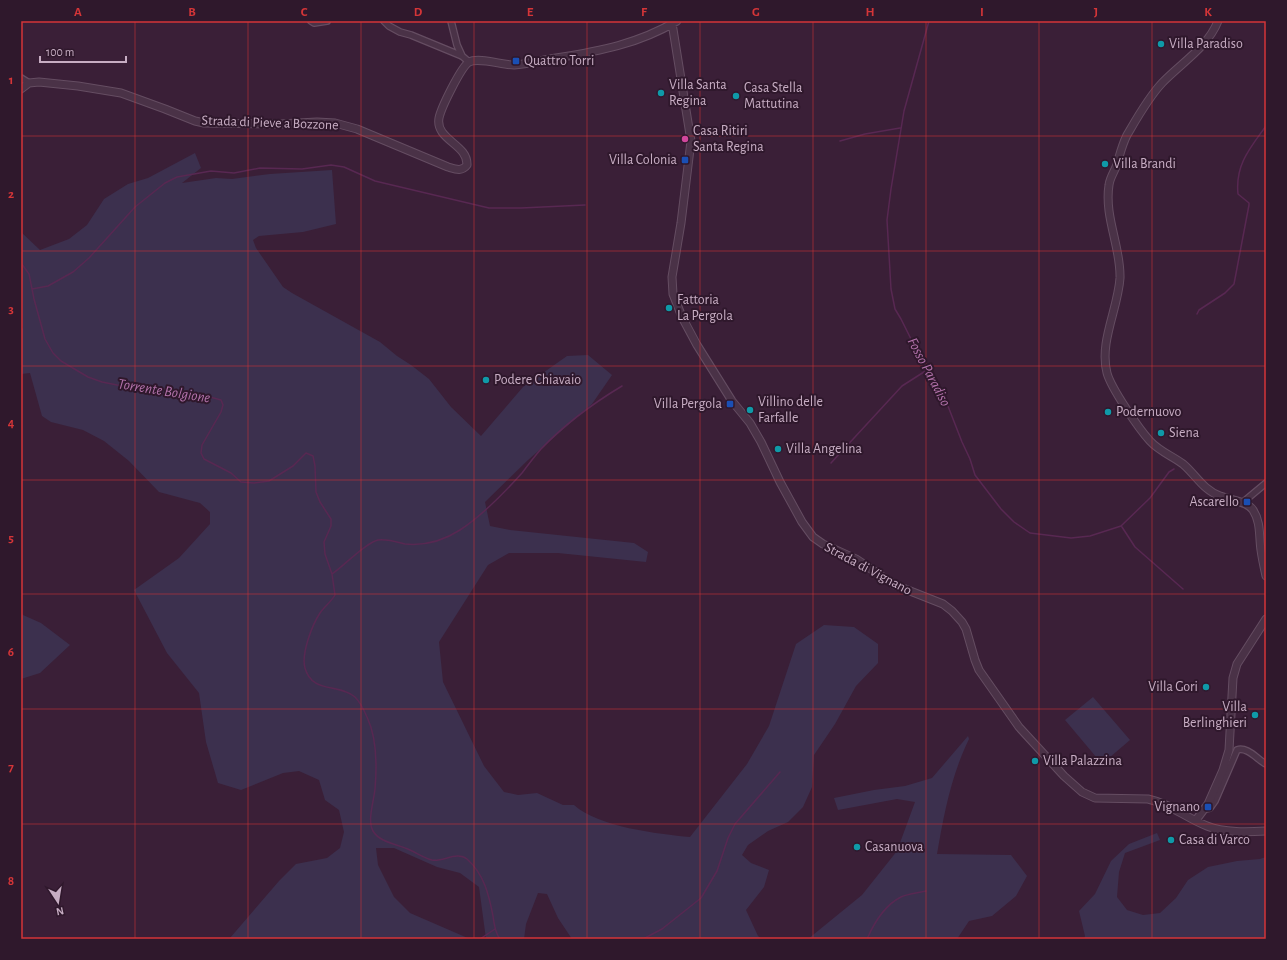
<svg xmlns="http://www.w3.org/2000/svg" width="1287" height="960" font-family="'Alegreya Sans',sans-serif">
  <style>
    .green { fill: #3c304e }
    .lines { fill: none; stroke-linecap: round; stroke-linejoin: round }
    .stream { stroke: #582852; stroke-width: 1.5 }
    .minor-casing { stroke: #654d62; stroke-width: 8 }
    .tertiary-casing { stroke: #654d62; stroke-width: 9 }
    .minor { stroke: #4a3247; stroke-width: 5.5 }
    .tertiary { stroke: #4a3247; stroke-width: 7 }
    .grid { fill: none; stroke: #d43538; stroke-width: 1; stroke-opacity: 0.55 }
    .culture-dot { fill: #0f9aa8; stroke: #2f182c; stroke-width: 1.5 }
    .transit-dot { fill: #1a4fb4; stroke: #2f182c; stroke-width: 1.5 }
    .hotel-dot { fill: #d1479c; stroke: #2f182c; stroke-width: 1.5 }
    .labels { text-anchor: middle; dominant-baseline: central; stroke-width: 4; stroke-linejoin: round; paint-order: stroke }
    .poi-label { font-size: 14px; fill: #c7adc3; stroke: #2f182c; text-anchor: start }
    .street-label { font-size: 14px; fill: #c7adc3; stroke: #2f182c }
    .water-label { font-size: 15px; font-style: italic; fill: #b272aa; stroke: #2f182c }
    .neatline { fill: none; stroke: #d43538; stroke-width: 1.5 }
    .grid-label { font-size: 13px; text-anchor: middle; font-weight: bold; fill: #d43538 }
  </style>
  <rect width="100%" height="100%" fill="#3a1f37"/>
  <path class="green" d="M195 153 201 168 182 183 216 178 232 179 270 174 332 170 336 224 303 232 259 236 253 240 256 248 283 287 292 293 380 342 397 356 411 365 429 379 451 407 481 436 523 387 567 356 588 355 612 375 592 404 528 460 485 502 490 526 510 530 634 543 648 552 646 562 558 553H509L488 565 439 642 443 682 484 766 504 792 518 795 537 793 563 805H574C598 827 658 834 690 837L747 764 769 726 796 644 824 625 854 627 878 644V663L856 686 835 724 814 755 812 787 803 807 788 822 768 831 748 845 742 855 751 863 769 870 764 887 746 910 758 936 762 939H572L558 918 547 894 538 893 526 924 524 939H486L479 887 460 873 437 867 394 848H376L378 865 394 897 410 913 470 939H230V938L279 881 296 864 327 858 340 848 344 832 339 810 325 800 319 780 299 771 283 773 241 790 218 783 206 742 199 693 167 653 134 590 179 558 210 524V512L200 503 159 492 129 461 104 441 83 430 51 422 42 416 30 373 21 374V329L23 328 21 232 40 250 69 239 87 225 104 199 128 184 148 178Z
    M21 612 23 615 41 623 70 645 40 673 21 679Z
    M1093 697 1130 740 1102 764 1065 720Z
    M968 736 969 739C951 776 944 814 937 854L1011 855 1027 876 1016 896 992 916 969 921 957 939H808L862 895 897 851 915 802 897 799 838 810 834 798 874 790 905 786 932 778Z
    M1157 833 1160 840 1125 853 1119 872 1117 897 1127 910 1143 915 1160 913 1176 898 1188 880 1208 867 1237 861 1260 859 1266 857V939H1084L1085 936 1079 911 1095 894 1111 861 1129 844Z"/>
  <g class="lines">
    <path class="stream" d="M929 21 904 111 891 189 887 220 891 289 895 309 901 319 917 351 939 387 946 401 962 442 970 459 975 475 1001 509 1014 522 1030 533 1071 538 1090 536 1121 526 1150 498 1169 472 1174 469
      M840 141 865 134 900 128
      M21 263 29 274 34 299 45 339 53 353 61 361 88 377 102 382 117 385 163 389 210 397 221 400 223 405 221 412 202 445 201 453 204 459 231 473 241 482 254 483 269 481 293 466 306 453 313 456 315 466 316 492 320 502 331 519V526L324 542 325 554 332 574 335 595C331 602 324 607 320 613 312 625 301 654 305 668 312 694 339 683 355 697 360 702 364 710 367 717 377 738 377 766 375 789 374 800 367 821 373 831 380 843 398 844 410 850 417 853 424 858 432 860 443 862 457 851 467 859 484 874 489 895 493 916 494 924 495 933 500 939
      M32 289 48 286 73 272 89 258 135 207 165 183 177 177 211 171 234 173 260 168 302 169 331 165 344 167 375 181 489 208H521L585 205
      M1197 314 1199 310 1225 293 1234 284 1249 205V203L1238 194C1235 165 1250 148 1266 126
      M831 463 902 386 927 370
      M1122 527 1135 547 1183 589
      M332 574C344 566 365 543 378 540 387 539 397 542 405 544 426 546 443 541 460 530 483 515 504 493 522 473 528 465 534 457 541 449 565 424 592 404 622 386
      M480 939 495 929
      M643 939 662 929 701 898 717 871 728 838 735 824 780 772
      M867 939C874 923 885 905 901 897 908 894 918 893 926 891"/>
    <g class="minor-casing">
      <path id="minor" d="M311 21 314 23 327 21
        M384 21 389 26 400 32 411 35 462 56 469 62
        M451 21 457 45 462 56
        M21 78 29 83
        M1242 503 1266 483
        M1205 809 1210 808 1215 801 1237 750C1247 746 1258 760 1266 764"/>
    </g>
    <g class="tertiary-casing">
      <path id="tertiary" d="M1218 21C1208 47 1181 63 1162 83 1148 98 1137 118 1127 135 1122 145 1120 154 1117 164 1115 171 1110 177 1109 185 1104 217 1121 247 1120 278 1118 309 1099 342 1107 373 1111 388 1139 429 1150 441 1159 451 1172 456 1183 464 1196 475 1203 490 1220 496 1230 500 1247 501 1253 510 1261 522 1259 537 1261 550 1262 558 1264 567 1266 576
        M672 23 691 141 681 223 672 277 673 294 682 317 697 345 732 401 750 423 761 442 780 482 802 522 813 537 823 544 856 559 895 585 943 604 952 611 962 622 966 629 975 660 979 670 1019 727 1064 776 1082 792 1095 798 1148 799C1171 804 1186 818 1207 826 1224 833 1248 832 1266 831
        M21 89 29 83 39 82 78 86 121 93 165 109 195 121 204 123 280 124 317 122 335 123 357 129 448 167C455 169 462 172 467 165 468 144 435 140 439 118 441 108 461 67 469 62 479 57 502 65 514 65 528 64 542 60 556 58 600 51 638 44 677 21
        M1196 820 1208 804 1223 770 1229 750 1233 678 1237 664 1266 619"/>
    </g>
    <use href="#minor" class="minor"/>
    <use href="#tertiary" class="tertiary"/>
  </g>
  <path class="grid" d="M135 21V939M248 21V939M361 21V939M474 21V939M587 21V939M700 21V939M813 21V939M926 21V939M1039 21V939M1152 21V939M21 136H1266M21 251H1266M21 366H1266M21 480H1266M21 594H1266M21 709H1266M21 824H1266"/>
  <g class="culture-dot">
    <circle cx="1161" cy="44" r="4"/>
    <circle cx="661" cy="93" r="4"/>
    <circle cx="736" cy="96" r="4"/>
    <circle cx="1105" cy="164" r="4"/>
    <circle cx="669" cy="308" r="4"/>
    <circle cx="486" cy="380" r="4"/>
    <circle cx="750" cy="410" r="4"/>
    <circle cx="1108" cy="412" r="4"/>
    <circle cx="1161" cy="433" r="4"/>
    <circle cx="778" cy="449" r="4"/>
    <circle cx="1206" cy="687" r="4"/>
    <circle cx="1255" cy="715" r="4"/>
    <circle cx="1035" cy="761" r="4"/>
    <circle cx="1171" cy="840" r="4"/>
    <circle cx="857" cy="847" r="4"/>
  </g>
  <g class="transit-dot">
    <rect x="512" y="57" width="8" height="8" rx="2"/>
    <rect x="681" y="156" width="8" height="8" rx="2"/>
    <rect x="726" y="400" width="8" height="8" rx="2"/>
    <rect x="1243" y="498" width="8" height="8" rx="2"/>
    <rect x="1204" y="803" width="8" height="8" rx="2"/>
  </g>
  <circle class="hotel-dot" cx="685" cy="139" r="4"/>
  <g class="labels">
    <g class="poi-label">
      <text x="1169" y="44">Villa Paradiso</text>
      <text x="524" y="61">Quattro Torri</text>
      <text x="669" y="85">Villa Santa<tspan x="669" dy="16">Regina</tspan></text>
      <text x="744" y="88">Casa Stella<tspan x="744" dy="16">Mattutina</tspan></text>
      <text x="693" y="131">Casa Ritiri<tspan x="693" dy="16">Santa Regina</tspan></text>
      <text x="677" y="160" text-anchor="end">Villa Colonia</text>
      <text x="1113" y="164">Villa Brandi</text>
      <text x="677" y="300">Fattoria<tspan x="677" dy="16">La Pergola</tspan></text>
      <text x="494" y="380">Podere Chiavaio</text>
      <text x="758" y="402">Villino delle<tspan x="758" dy="16">Farfalle</tspan></text>
      <text x="722" y="404" text-anchor="end">Villa Pergola</text>
      <text x="1116" y="412">Podernuovo</text>
      <text x="1169" y="433">Siena</text>
      <text x="786" y="449">Villa Angelina</text>
      <text x="1239" y="502" text-anchor="end">Ascarello</text>
      <text x="1198" y="687" text-anchor="end">Villa Gori</text>
      <text x="1247" y="707" text-anchor="end">Villa<tspan x="1247" dy="16">Berlinghieri</tspan></text>
      <text x="1043" y="761">Villa Palazzina</text>
      <text x="1200" y="807" text-anchor="end">Vignano</text>
      <text x="1179" y="840">Casa di Varco</text>
      <text x="865" y="847">Casanuova</text>
    </g>
    <g class="street-label">
      <text transform="translate(270 123) rotate(2)">Strada di Pieve a Bozzone</text>
      <text transform="translate(868 569) rotate(28)">Strada di Vignano</text>
    </g>
    <g class="water-label">
      <text transform="translate(929 372) rotate(62)">Fosso Paradiso</text>
      <text transform="translate(164 391) rotate(9)">Torrente Bolgione</text>
    </g>
  </g>
  <rect width="1287" height="960" fill="none" stroke="#2f182c" stroke-width="44"/>
  <g transform="translate(58 902) rotate(168)" stroke="#2f182c" stroke-width="3" paint-order="stroke">
  <path d="M0-3L7 15L0 10L-7 15Z" fill="#c7adc3"/>
  <text y="-6" font-size="11" font-weight="bold" text-anchor="middle" fill="#c7adc3">N</text>
  </g>
  <path d="M40 56v6h86v-6" fill="none" stroke="#c7adc3" stroke-width="2"/>
  <text x="46" y="56" font-size="12" fill="#c7adc3" stroke="#2f182c" stroke-width="3" paint-order="stroke">100 m</text>
  <rect x="22" y="22" width="1243" height="916" class="neatline"/>
  <g class="grid-label">
    <text x="78" y="16">A</text>
    <text x="192" y="16">B</text>
    <text x="304" y="16">C</text>
    <text x="418" y="16">D</text>
    <text x="530" y="16">E</text>
    <text x="644" y="16">F</text>
    <text x="756" y="16">G</text>
    <text x="870" y="16">H</text>
    <text x="982" y="16">I</text>
    <text x="1096" y="16">J</text>
    <text x="1208" y="16">K</text>
    <text x="11" y="84">1</text>
    <text x="11" y="198">2</text>
    <text x="11" y="313">3</text>
    <text x="11" y="427">4</text>
    <text x="11" y="542">5</text>
    <text x="11" y="656">6</text>
    <text x="11" y="771">7</text>
    <text x="11" y="885">8</text>
  </g>
</svg>
